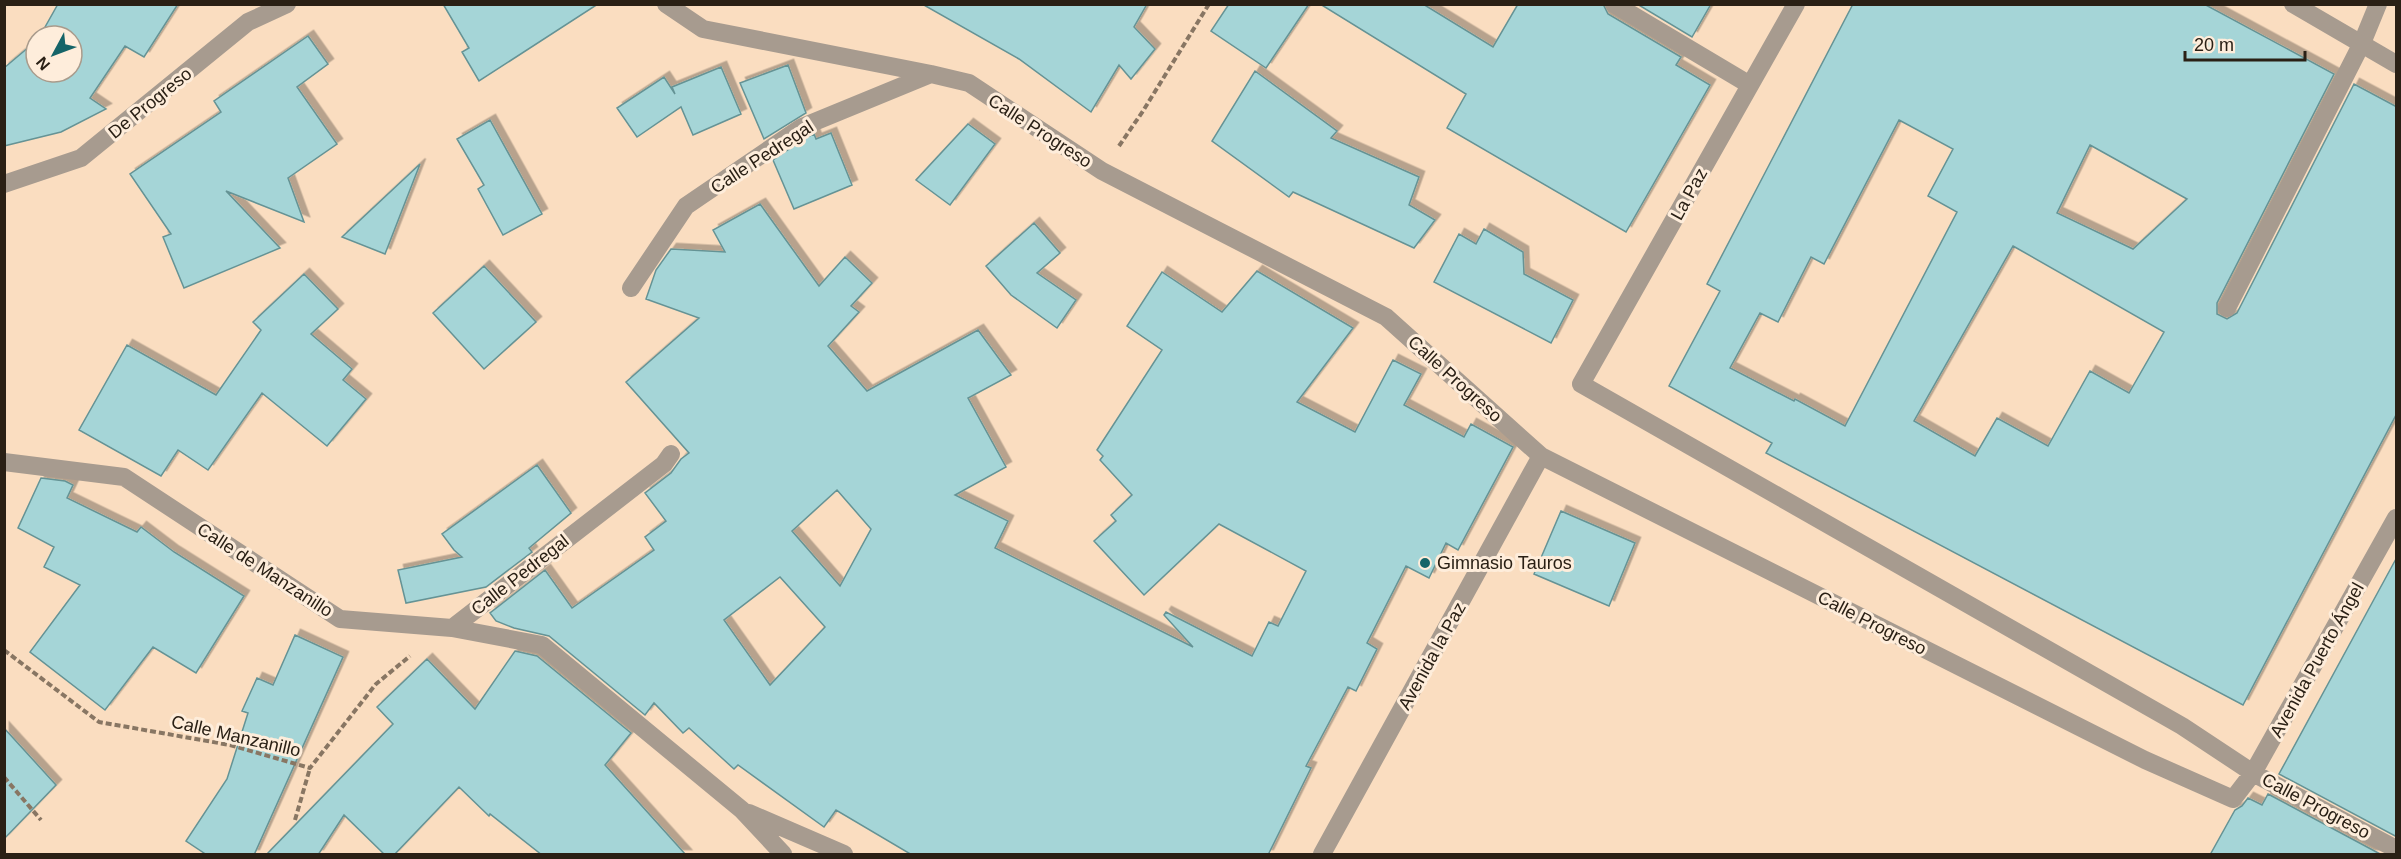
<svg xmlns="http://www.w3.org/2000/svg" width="2401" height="859" font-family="Arial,sans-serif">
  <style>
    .building { fill: #a5d5d7; stroke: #659395; stroke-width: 1.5; fill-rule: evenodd; filter: url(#shadow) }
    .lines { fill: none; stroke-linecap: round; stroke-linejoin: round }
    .path { stroke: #887663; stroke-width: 4; stroke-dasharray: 6 3; stroke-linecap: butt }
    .minor { stroke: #a79b8f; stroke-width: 18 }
    .poi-dot { fill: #156468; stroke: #feeddb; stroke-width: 2 }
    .labels { text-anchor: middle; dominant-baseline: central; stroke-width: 6; stroke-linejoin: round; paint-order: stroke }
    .street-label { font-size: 18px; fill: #2a2015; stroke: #feeddb }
    .poi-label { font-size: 18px; fill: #2a2015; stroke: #feeddb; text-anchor: start }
  </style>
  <defs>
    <filter id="shadow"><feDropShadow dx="5.5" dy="-5.5" stdDeviation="0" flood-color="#0004"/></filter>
  </defs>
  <rect width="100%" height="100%" fill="#faddc0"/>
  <path class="building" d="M58 4H178L144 57 125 46 90 98 106 109 61 132 4 146V68L36 41V72H72V36H40Z
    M443 4H598L479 81 462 52 469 48Z
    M922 4H1147L1134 27 1155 49 1131 79 1119 65 1091 112 1019 59Z
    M1229 4H1309L1266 68 1211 31Z
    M1320 4H1423L1493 47 1518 4H1603L1608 14 1681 57 1676 65 1710 85 1626 232 1447 128 1466 94Z
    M1637 4H1711L1692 37Z
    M1853 4H2204L2334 74 2217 303V314L2227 319 2237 313 2354 84 2397 107V413L2243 705 1766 453 1772 443 1669 386 1720 291 1707 284ZM1899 120 1953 149 1928 196 1957 212 1845 426 1795 399 1794 401 1730 368 1760 313 1778 322 1811 257 1824 264ZM2090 145 2187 199 2133 249 2057 213ZM2013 246 2164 332 2129 393 2090 371 2048 446 1997 418 1975 456 1914 421Z
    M308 36 328 64 297 87 337 144 288 178 304 222 226 191 280 248 184 288 163 237 171 234 130 174 221 112 214 101Z
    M788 65 806 113 764 139 740 83Z
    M721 67 741 114 693 135 681 107 637 137 617 108 664 77 675 94 672 87Z
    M1255 71 1337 131 1331 138 1419 177 1409 205 1435 220 1414 248 1293 192 1289 197 1212 141Z
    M490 120 542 214 503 235 478 189 484 185 457 139Z
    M968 124 995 144 950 205 916 180Z
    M831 133 852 185 794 209 773 160 807 137 814 134 816 139Z
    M420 164 385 254 342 237Z
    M760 204 819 286 845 257 872 283 851 306 859 312 828 346 867 391 978 330 1011 375 968 398 1006 467 955 495 1008 521 995 548 1193 647 1164 615 1166 612 1252 656 1269 622 1278 626 1306 571 1219 524 1144 595 1094 541 1116 521 1111 515 1132 495 1100 460 1103 456 1097 450 1162 350 1127 326 1162 272 1222 312 1257 271 1353 328 1297 402 1355 432 1393 360 1421 374 1404 405 1464 437 1471 424 1513 447 1458 550 1446 543 1429 578 1406 566 1367 643 1377 649 1356 691 1348 687 1306 766 1311 768 1268 855H912L836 810 824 827 738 765 734 769 689 728 683 733 654 703 645 715 549 636 514 628 496 621 490 613 545 570 572 608 654 550 645 537 666 521 645 493 671 473 681 459 689 453 626 382 699 318 646 299 656 270 671 249 725 252 713 230ZM837 490 871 529 840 586 792 531ZM780 577 825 627 770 685 724 620Z
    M1034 223 1060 253 1037 273 1076 300 1057 328 1011 295 986 266Z
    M1484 229 1523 252 1524 274 1573 300 1551 343 1434 282 1459 234 1476 244Z
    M484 266 536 322 484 369 433 313Z
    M304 274 338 309 311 334 352 369 343 380 366 399 327 446 262 393 208 470 178 450 161 476 79 430 127 345 216 395 261 330 253 322Z
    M537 465 571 513 529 548 532 552 486 587 406 603 398 570 462 557 454 550 442 534Z
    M41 478 65 481 73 485 67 498 137 532 141 527 174 552 244 596 196 673 153 647 105 710 30 652 80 585 44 567 54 547 18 528Z
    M1561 511 1635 543 1609 606 1534 574Z
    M2397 557V837L2279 774Z
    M295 635 343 657 254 855H207L186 841 227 779 248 713 242 711 257 678 273 685Z
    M515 651 537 656 631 733 605 765 686 855H542L490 814 489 816 459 787 394 855H385L344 815 318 855H266L393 724 377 707 427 659 475 709Z
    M4 728 56 785 4 839Z
    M2268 794 2382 855H2210L2235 810 2242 806 2248 798 2262 805Z"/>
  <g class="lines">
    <path class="path" d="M1119 146 1143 111 1209 4
      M4 650 99 722 230 745 310 768 376 684 410 656
      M4 777 41 820
      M295 820 310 768"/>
    <path class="minor" d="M666 4 703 29 931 74 969 83 1102 171 1386 317 1541 456 2145 760 2233 799 2253 773 2396 518
      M1614 4 1750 85
      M1796 4 1581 384 2182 726 2253 773 2396 849
      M2293 4 2396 64
      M4 184 81 158 248 22 287 4
      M631 288 686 206 802 127 931 74
      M2227 308 2362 43 2378 4
      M4 462 124 477 340 619 452 628 542 645 742 810 783 854
      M452 628 664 464 671 454
      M749 813 844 854
      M1322 854 1541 456"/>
  </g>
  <circle class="poi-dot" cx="1425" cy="563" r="6"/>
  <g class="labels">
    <g class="street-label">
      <text transform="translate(150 103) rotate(-39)">De Progreso</text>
      <text transform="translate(1040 131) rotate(33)">Calle Progreso</text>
      <text transform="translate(762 157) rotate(-33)">Calle Pedregal</text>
      <text transform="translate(1689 194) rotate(-61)">La Paz</text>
      <text transform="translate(1455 379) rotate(42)">Calle Progreso</text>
      <text transform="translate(265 570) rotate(33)">Calle de Manzanillo</text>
      <text transform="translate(520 575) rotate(-38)">Calle Pedregal</text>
      <text transform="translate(1872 623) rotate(27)">Calle Progreso</text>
      <text transform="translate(1432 656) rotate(-61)">Avenida la Paz</text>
      <text transform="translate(2317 660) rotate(-61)">Avenida Puerto Ángel</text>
      <text transform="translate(236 736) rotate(13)">Calle Manzanillo</text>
      <text transform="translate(2316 806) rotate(28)">Calle Progreso</text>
    </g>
    <g class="poi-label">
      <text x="1437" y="563">Gimnasio Tauros</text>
    </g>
  </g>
  <rect width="2401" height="859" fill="none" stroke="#2a2015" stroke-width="12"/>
  <g transform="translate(54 54) rotate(229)"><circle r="28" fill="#feeddb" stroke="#a99b8c" stroke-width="1.5"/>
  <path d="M0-4.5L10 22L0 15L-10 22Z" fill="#156468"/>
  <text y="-9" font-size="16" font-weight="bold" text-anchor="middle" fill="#2a2015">N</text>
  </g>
  <path d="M2185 51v9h120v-9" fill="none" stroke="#2a2015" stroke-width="3"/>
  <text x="2194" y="51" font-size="18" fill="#2a2015" stroke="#feeddb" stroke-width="4.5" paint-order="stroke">20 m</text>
</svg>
